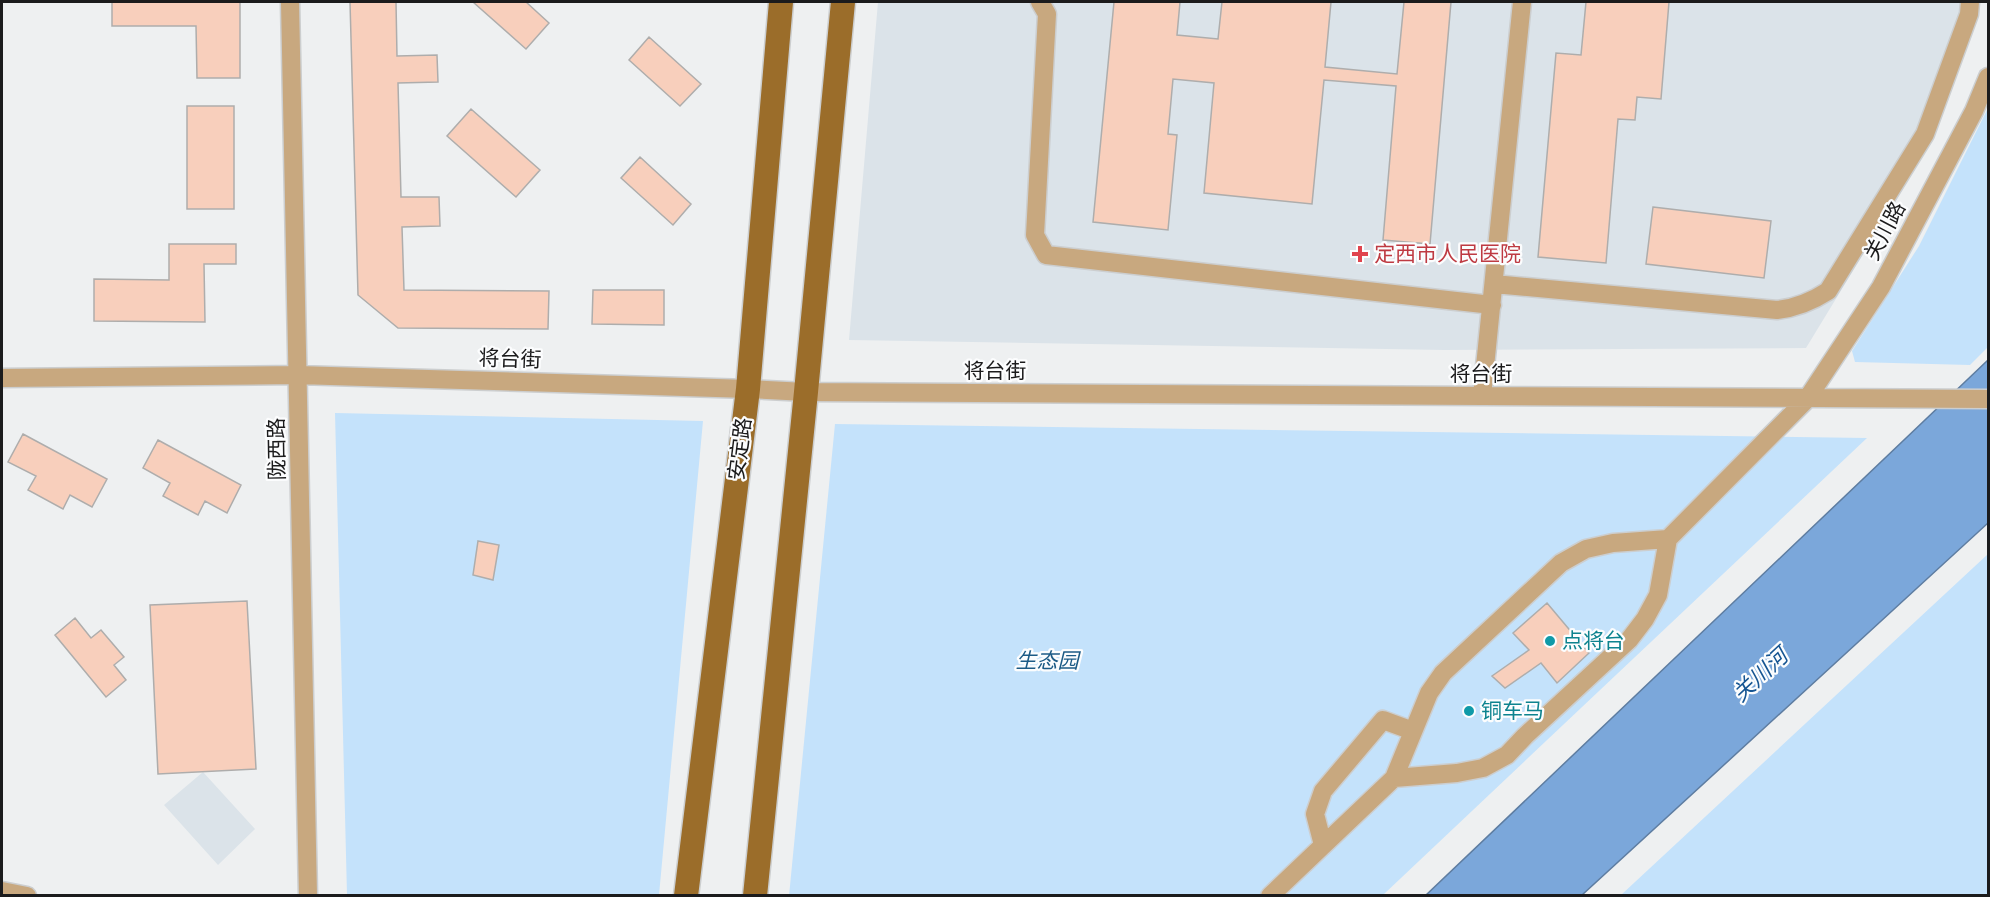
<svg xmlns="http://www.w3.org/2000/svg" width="1990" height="897" font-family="'Libre Baskerville','Noto Sans SC',serif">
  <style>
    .built { fill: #dbe3e9 }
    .green { fill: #c4e2fb }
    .water { fill: #7ba7da; stroke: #5e7da1; stroke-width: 1.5 }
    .building { fill: #f8cfbc; stroke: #aeadac; stroke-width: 1.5 }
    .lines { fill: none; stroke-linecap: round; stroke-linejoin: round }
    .minor-casing { stroke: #cccecf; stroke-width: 21 }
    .major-casing { stroke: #cccecf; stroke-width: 27 }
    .minor { stroke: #c8a87f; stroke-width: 18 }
    .major { stroke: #9b6d2a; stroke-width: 24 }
    .health-dot { fill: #e0444e; stroke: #fcfdfe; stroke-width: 2 }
    .culture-dot { fill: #0f9aa8; stroke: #fcfdfe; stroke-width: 2 }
    .labels { text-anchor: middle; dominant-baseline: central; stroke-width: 4.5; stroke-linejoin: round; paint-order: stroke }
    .street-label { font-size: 21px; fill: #1b1b1c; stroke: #fcfdfe }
    .health-label { font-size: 21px; fill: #be3a42; stroke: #fcfdfe; text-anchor: start }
    .culture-label { font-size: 21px; fill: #0d838f; stroke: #fcfdfe; text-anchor: start }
    .park-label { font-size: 21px; font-style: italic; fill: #1c5b86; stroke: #fcfdfe }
    .water-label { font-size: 22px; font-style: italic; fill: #165592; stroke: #fcfdfe }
  </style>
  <rect width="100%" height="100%" fill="#eef0f1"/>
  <path class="built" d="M878 2H1965L1915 169 1806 348 1444 350 849 340Z
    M203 772 255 829 218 865 164 805Z"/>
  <path class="green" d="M1988 108V347L1970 365 1855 362 1852 351 1919 246Z
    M335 413 703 421 659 895H347Z
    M835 424 1867 438 1383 895 789 896Z
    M1988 554V895H1621Z"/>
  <path class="water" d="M1988 360V523L1582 895 1425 896Z"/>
  <path class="building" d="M112 2H240V78H197L196 26H112Z
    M350 2H396L397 56 437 55 438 82 398 83 401 197H439L440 226 402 227 404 290 549 291 548 329 398 328 358 295Z
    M473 2H526L549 23 526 49Z
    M1114 2H1180L1177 35 1218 39 1222 2H1331L1325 67 1397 74 1404 2H1451L1430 244 1383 240 1396 86 1324 80 1312 204 1204 193 1214 83 1173 79 1168 134 1177 135 1168 230 1093 222Z
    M1586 2H1669L1661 99 1637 97 1635 120 1618 119 1606 263 1538 257 1556 53 1581 55Z
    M649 37 701 84 680 106 629 60Z
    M187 106H234V209H187Z
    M471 109 540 170 516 197 447 136Z
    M640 157 691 204 673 225 621 178Z
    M1653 207 1771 221 1764 278 1646 264Z
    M169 244H236V264H204L205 322 94 321V279L169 280Z
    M593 290H664V325L592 324Z
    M23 434 107 479 92 507 70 495 63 509 28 490 36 476 8 462Z
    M158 440 241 485 227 513 205 501 198 515 163 496 170 483 143 468Z
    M478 541 499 545 493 580 473 575Z
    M247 601 256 769 158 774 150 605Z
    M1547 603 1589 653 1557 683 1541 663 1505 688 1492 676 1529 650 1513 633Z
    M75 618 91 638 101 630 124 657 114 665 126 680 106 697 55 635Z"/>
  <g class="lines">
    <g class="minor-casing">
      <path id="minor" d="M290 2 308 896
        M1040 2 1047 14 1035 235 1046 255 1492 305
        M1494 284 1777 310C1796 308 1811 302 1828 291L1925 134 1969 14 1970 2
        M2 378 298 375 748 389 806 392 1988 399
        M1482 396 1522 2
        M1394 778 1457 773 1483 768 1507 755 1525 736 1629 640 1645 619 1658 595 1668 539 1807 399 1881 287 1974 111 1988 77
        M1323 845 1315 814 1323 791 1383 720 1413 731
        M2 891 27 896
        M1270 896 1394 778 1429 693 1443 673 1561 563 1586 549 1613 543 1668 539"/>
    </g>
    <g class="major-casing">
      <path id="major" d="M686 896 748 389 781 2
        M755 896 806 392 843 2"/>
    </g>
    <use href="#minor" class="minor"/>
    <use href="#major" class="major"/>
  </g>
  <path class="health-dot" d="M1357 245h6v6h6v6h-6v6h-6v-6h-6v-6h6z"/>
  <g class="culture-dot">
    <circle cx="1550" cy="641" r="6"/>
    <circle cx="1469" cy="711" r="6"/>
  </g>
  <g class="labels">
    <g class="street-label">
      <text transform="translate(1885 231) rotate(-62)">关川路</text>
      <text transform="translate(510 359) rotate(2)">将台街</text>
      <text x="995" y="371">将台街</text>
      <text x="1481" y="374">将台街</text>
      <text transform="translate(277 449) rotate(-91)">陇西路</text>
      <text transform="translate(740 449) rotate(-83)">安定路</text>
    </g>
    <g class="health-label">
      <text x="1374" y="254">定西市人民医院</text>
    </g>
    <g class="culture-label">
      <text x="1562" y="641">点将台</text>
      <text x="1481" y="711">铜车马</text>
    </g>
    <g class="park-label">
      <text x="1047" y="661">生态园</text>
    </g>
    <g class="water-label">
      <text transform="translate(1760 675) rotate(-43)">关川河</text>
    </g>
  </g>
  <rect width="1990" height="897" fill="none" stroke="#1b1b1c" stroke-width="6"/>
</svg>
